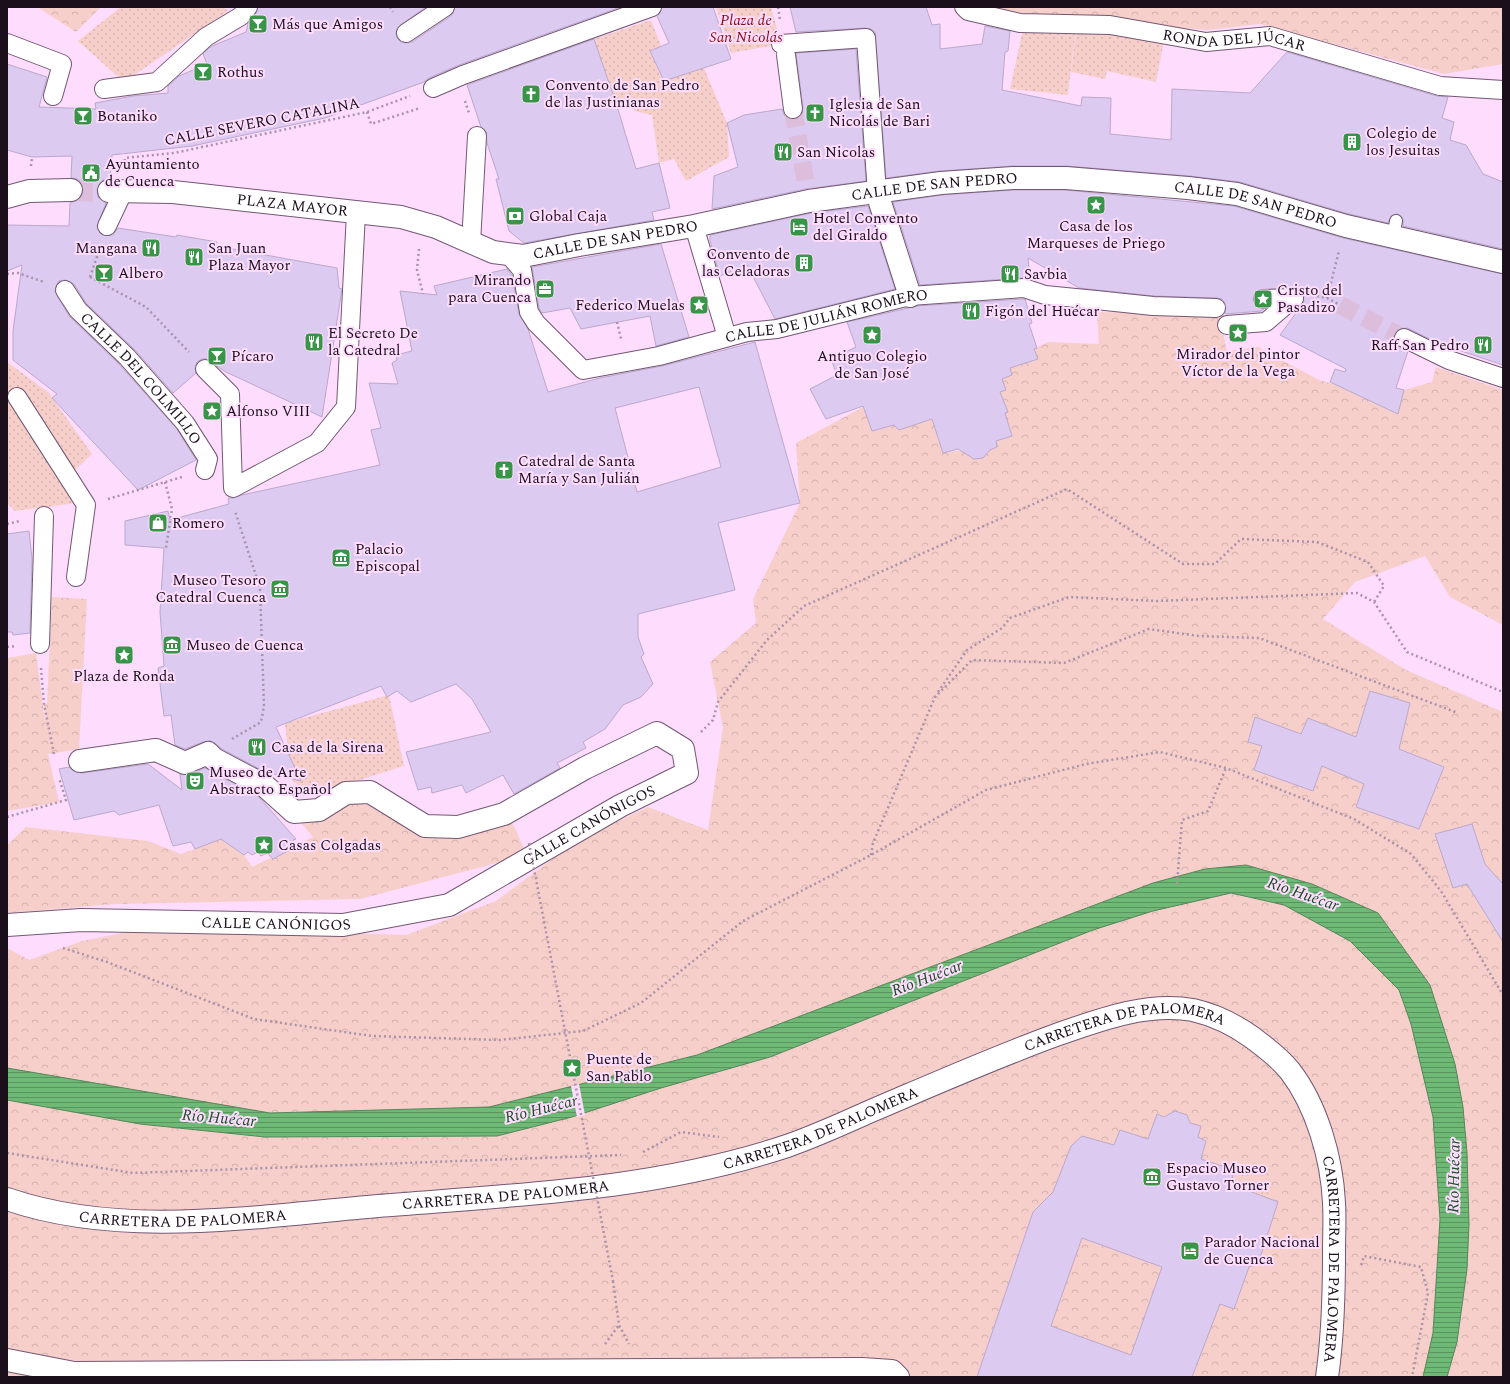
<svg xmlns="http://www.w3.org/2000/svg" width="1510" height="1384" font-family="Spectral,serif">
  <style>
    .grass { fill: url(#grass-dots) }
    .forest { fill: url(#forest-crowns) }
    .water { fill: url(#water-rules); stroke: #55865a }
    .pier { fill: #fedcfd }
    .building { fill: #ddcaf1; stroke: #baa8cd; fill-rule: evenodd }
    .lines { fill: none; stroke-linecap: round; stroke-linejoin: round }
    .pedestrian-tunnel { stroke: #dcbddb; stroke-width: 18; stroke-dasharray: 18 9; stroke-linecap: butt }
    .tertiary-tunnel { stroke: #dcbddb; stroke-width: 22; stroke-dasharray: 22 11; stroke-linecap: butt }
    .service-casing { stroke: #735773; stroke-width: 14 }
    .pedestrian-casing { stroke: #735773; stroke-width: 20 }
    .minor-casing { stroke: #735773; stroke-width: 24 }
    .tertiary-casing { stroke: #735773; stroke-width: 24 }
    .path { stroke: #ab92ab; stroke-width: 2.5; stroke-dasharray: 2 3; stroke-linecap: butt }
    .service { stroke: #fff; stroke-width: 12 }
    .pedestrian { stroke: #fff; stroke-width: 18 }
    .minor { stroke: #fff; stroke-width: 22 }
    .tertiary { stroke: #fff; stroke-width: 22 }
    .path-bridge { stroke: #ab92ab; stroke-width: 2.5; stroke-dasharray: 2 3; stroke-linecap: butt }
    .labels { text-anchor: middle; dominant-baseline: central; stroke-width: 4; stroke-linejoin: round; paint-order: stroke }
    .park-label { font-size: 15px; font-style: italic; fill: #850b10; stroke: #fedcfd }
    .poi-label { font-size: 15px; fill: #1a0f1a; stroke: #fedcfd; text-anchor: start }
    .street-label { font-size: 15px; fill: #1a0f1a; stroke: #fedcfd }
    .water-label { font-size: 16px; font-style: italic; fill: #194e22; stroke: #fedcfd }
  </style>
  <defs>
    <pattern id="grass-dots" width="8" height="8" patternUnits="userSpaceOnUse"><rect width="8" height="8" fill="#f7cfca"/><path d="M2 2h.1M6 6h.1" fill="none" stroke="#d3b1ad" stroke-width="1.8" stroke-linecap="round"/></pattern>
    <pattern id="forest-crowns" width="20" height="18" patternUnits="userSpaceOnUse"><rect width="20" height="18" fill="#f7cfca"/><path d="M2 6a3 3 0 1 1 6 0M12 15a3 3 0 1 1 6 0" fill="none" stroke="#d3b1ad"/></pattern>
    <pattern id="water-rules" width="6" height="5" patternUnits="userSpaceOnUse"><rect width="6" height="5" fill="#6eb976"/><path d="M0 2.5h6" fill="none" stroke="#5a9560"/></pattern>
  </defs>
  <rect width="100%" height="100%" fill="#fedcfd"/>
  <path class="grass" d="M121 7H223L228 11 124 82 78 41Z
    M716 7H771L781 44 731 53Z
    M651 20 661 46 650 51 663 81 704 68 727 123 729 157 686 181 674 159 659 163 652 115 635 111 615 99 594 39Z
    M1025 20 1076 26 1068 95 1010 89Z
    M1077 24 1164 40 1156 82 1107 71 1105 79 1071 72Z
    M7 362 48 392 92 454 63 482 76 503 15 511 7 503Z
    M389 695 404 766 334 788 305 792 291 779 285 723Z"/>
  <path class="forest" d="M37 7H101L76 32Z
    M986 7H1503V64L1444 74 1260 24 1207 30 1014 12Z
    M1097 312 1219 314 1227 351 1258 347 1319 380 1340 386 1397 414 1404 390 1432 382 1436 367 1503 390V625L1450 597 1425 556 1355 582 1323 619 1406 670 1503 712V1377H7V948L29 960 82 941 132 931 308 932 406 935 496 901 577 841 648 807 708 830 723 727 710 662 756 623 753 599 800 503 796 443 867 405 872 431 894 425 900 429 935 418 937 436 943 453 965 450C968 459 974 460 983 458L990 450 997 447 996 441 1012 435 1005 413 1008 412 1000 392 1002 379 1012 375 1010 368 1038 359 1034 349 1048 342 1099 344Z
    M52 597 87 599 79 749 48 754 59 802 7 811V658L36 653 46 728 44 704H47Z
    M346 793 425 826 504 814 515 828 527 855 360 899 116 904 7 913V845L26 827 148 841 181 854 221 839 244 855 252 867 313 837 291 811Z"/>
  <path class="water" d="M1246 865 1312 884 1378 913 1430 985 1455 1064 1463 1107 1467 1153 1469 1224 1467 1269 1457 1342 1447 1377H1423L1433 1333 1440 1219 1433 1117 1411 1024 1399 990 1350 941 1284 905 1231 893 1153 911 1093 930 770 1057 661 1088 572 1117 497 1136 265 1137 140 1124 7 1100V1068L270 1113 489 1107 697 1055 1153 883 1205 869Z"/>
  <path class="pier" d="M579 1084 585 1115 577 1117 571 1086Z"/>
  <path class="building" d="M258 7H426L397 28 396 33 397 38 401 42 406 43 412 42 451 16 455 7H621L459 65 429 78 424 82 325 118 192 146 112 155 110 179 103 180 99 184 97 190 98 197 106 203 97 226 102 235H113L118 228 176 237 177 235 217 242 216 246 337 268 339 288 342 289 322 417 224 371 207 359H202L197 362 195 367 196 373 173 393 134 349 86 303 74 284 65 280 59 281 56 286 55 291 69 316 119 364 177 429 196 460 138 490 52 398 57 394 13 360V331L22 265 7 271V225L69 226 70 203 78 200 82 196 83 189 81 183 77 179 71 178 72 156 32 157 7 150V64L47 77 39 107 96 109 95 103 133 96 168 93V86L179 76 207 64 203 54 210 47 246 32 248 24 256 13Z
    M662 7H713L731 59 664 81 650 51 669 43 657 16 660 13Z
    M790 7H926L932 25 940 24V49L982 44 985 26 1010 31 1008 51 1005 52 1002 90 1081 106 1082 97 1111 98 1110 134 1171 140 1172 89 1250 93 1287 52 1437 96 1448 97 1442 118 1454 122 1450 140 1466 145 1483 174 1503 182V249L1403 226V218L1398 214 1391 216 1388 223 1349 214 1240 182 1190 176 1067 166H1013L940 171 886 178 875 32 871 29 865 28 796 32Z
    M594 39 617 106 636 169 659 163 670 208 652 212 654 220 524 243 509 231 496 179H499L487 143 486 132 481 127 467 85Z
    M856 49 866 181 806 189 712 209 714 176 738 167 727 123 744 115 782 109 784 115 789 118H799L802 113 803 108 796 53Z
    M1013 190H1065L1234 206 1343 238 1503 274V365L1437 343 1408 328 1398 329 1394 334 1395 344 1408 351 1396 388 1404 390 1398 414 1330 382 1335 369 1345 372 1346 369 1280 335 1304 302 1303 293 1297 288 1258 290 1254 294 1253 300 1258 308 1264 309 1262 311 1225 314V303L1222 299 1217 298 1154 296 1079 288 1028 258 1030 279 1023 278 920 285 893 202 942 195Z
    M868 206 895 289 775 319 747 265 720 276 710 241V235L811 213Z
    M661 244 689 337 656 346 650 316 581 329 570 308 542 313 539 308 532 267Z
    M507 269 512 275 519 314 528 329 548 392 600 378 662 366 755 342 800 503 718 523 735 590 638 614V637L644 654 641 657 653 684 641 697 623 705 605 729 583 742 586 748 557 763 560 768 514 794 503 775 466 793 462 785 432 793 431 787 418 790 406 752 491 732 472 699 456 684 411 702 397 691 387 697 381 686 276 727 301 781 265 772 222 749 211 741 203 742 185 749 175 745 171 715 164 716 158 668 164 666 160 612 164 548 125 545V521L168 511 170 520 229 504 228 498H233L242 495 380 465 371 430 381 428 369 383 398 384 392 363 397 360 396 355 412 351 400 291 437 295 434 286ZM699 387 721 467 637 492 615 408Z
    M1023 299H1025L1032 323 1029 324 1037 348 1034 349 1038 359 1010 368 1012 375 1002 379 1006 390 1000 392 1008 412 1005 413 1012 436 996 441 997 447 990 450 983 458 974 459 958 449 943 453 932 419 899 430 894 425 872 431 863 406 826 419 810 389 837 375 831 359 856 347 847 322 917 306Z
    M29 531 32 559 30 633 13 635 12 632H7V534Z
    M1370 691 1410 703 1399 749 1444 767 1419 829 1356 807 1364 784 1322 766 1313 791 1254 770 1262 746 1248 742 1255 717 1301 734 1308 718 1356 737Z
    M148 764 182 790 180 774 190 775 205 768 258 796 296 839 293 840 297 846 273 859 267 853 261 856 258 852 252 855 248 852 244 855 221 839 195 849 191 842 173 846 159 805 119 815 114 811 74 820 59 769 69 767 75 772 82 773Z
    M1472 824 1485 864 1503 884V942L1467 884 1453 888 1435 834Z
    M1175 1111 1187 1115 1190 1123 1201 1126 1198 1137 1206 1141 1201 1159 1234 1170 1231 1184 1278 1202 1258 1264 1249 1267 1234 1309 1220 1304 1192 1377H977L1033 1212 1053 1192 1071 1146 1082 1136 1114 1145 1120 1130 1148 1139 1157 1114 1164 1117ZM1082 1238 1162 1267 1131 1355 1051 1326Z"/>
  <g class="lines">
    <path class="pedestrian-tunnel" d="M793 109 809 201
      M1340 305 1404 338"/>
    <path class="tertiary-tunnel" d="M71 190 109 191"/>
    <g class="service-casing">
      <path id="service" d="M1393 237 1396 221"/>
    </g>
    <g class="pedestrian-casing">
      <g id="pedestrian">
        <path id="s1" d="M964 7 968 11 1020 23 1110 25 1206 42 1270 36 1440 86 1503 90"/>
        <path d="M406 33 445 7"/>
        <path d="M7 43 62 64 53 96"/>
        <path d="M781 44 866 38 877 193"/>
        <path d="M786 55 793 109"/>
        <path d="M433 88 463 75 652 7"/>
        <path d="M104 89 157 82 206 37 241 16 248 7"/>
        <path d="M107 226 123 192"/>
        <path d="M694 226 727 337"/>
        <path d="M471 243 477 136"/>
        <path id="s2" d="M508 254 522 270 529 312 536 323 583 370 659 356 747 332 777 329 910 296 1024 288 1045 295 1096 300 1153 306 1216 308"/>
        <path id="s3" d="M65 290 78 310 127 357 185 423 208 459 205 470"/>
        <path d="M1263 299 1294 298"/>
        <path d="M1227 325 1266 322 1294 298"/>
        <path d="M1404 338 1449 360 1503 378"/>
        <path d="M205 369 230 394 233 488 317 443 346 407 356 213"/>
        <path d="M17 397 86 505 76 577"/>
        <path d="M40 644 44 516"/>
      </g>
    </g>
    <g class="minor-casing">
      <g id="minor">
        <path d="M877 193 910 296"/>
        <path id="s4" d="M7 925 81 920 343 925 449 905 620 806 687 773 683 749 657 733 585 768 504 814 458 827 425 826 370 792 346 793 319 810 294 812 265 786 214 759 208 753 185 763 156 750 80 761"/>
        <path d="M7 1360 74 1373 862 1369 892 1371 898 1377"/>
      </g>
    </g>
    <g class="tertiary-casing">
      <g id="tertiary">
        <path id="s5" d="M109 191 173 192 401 217 436 227 493 252 523 256 579 245 694 226 809 201 941 183 1013 178H1066L1188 188 1237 194 1346 226 1503 262"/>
        <path d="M7 197 29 191 71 190"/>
        <path id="s6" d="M7 1199C123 1239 258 1216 378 1206 515 1195 655 1190 787 1146 816 1136 844 1123 871 1111 932 1085 993 1058 1056 1035 1099 1020 1146 1002 1193 1010 1215 1015 1235 1025 1253 1038 1266 1048 1279 1057 1290 1071 1317 1106 1332 1159 1334 1203 1335 1219 1334 1236 1334 1253 1334 1294 1333 1336 1327 1377"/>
      </g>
    </g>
    <path class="path" d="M390 7 393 12
      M778 7 780 20
      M465 101 469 113
      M367 112 371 124 420 108
      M31 166 32 157
      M124 166 125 158 174 153 367 112 410 96
      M419 249 417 270 423 294
      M7 274 18 273 44 282
      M90 277 146 307 189 352
      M90 277 100 248
      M1317 296 1327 298 1340 305
      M1327 298 1339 251
      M617 322 621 339
      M165 482 172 509 166 548
      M108 499 182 477
      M7 524 20 521
      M7 647 16 646
      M41 668 44 704 54 754
      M938 692 967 650 1002 628 1010 618 1069 597 1157 601 1357 593 1374 602 1407 652 1503 692
      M701 732 713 720 718 702 767 640 804 606 1067 489 1183 564H1215L1241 539 1317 542 1368 562 1384 586 1374 602
      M232 739 261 722 264 706 260 588 235 511
      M7 817 66 800 59 778
      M871 855 873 843 935 697 972 660 1064 663 1149 629 1199 636 1259 638 1458 713
      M1177 884 1182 820 1208 811 1226 768
      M63 948 107 962 254 1019 372 1036 500 1040 583 1031 641 1003 743 921 871 855 986 790 1086 764 1160 752 1226 768 1354 819 1411 854 1441 891 1503 995
      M643 1152 681 1132 719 1137
      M7 1153 133 1173 621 1155
      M1361 1265 1364 1256 1421 1267 1428 1293 1412 1377
      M613 1281 619 1325 629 1344
      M605 1344 619 1325"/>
    <use href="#service" class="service"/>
    <use href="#pedestrian" class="pedestrian"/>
    <use href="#minor" class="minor"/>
    <use href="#tertiary" class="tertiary"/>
    <path class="path-bridge" d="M529 843 613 1281"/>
  </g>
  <defs>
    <g id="bar-square" transform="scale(1)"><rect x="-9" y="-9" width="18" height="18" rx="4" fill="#389548" stroke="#fedcfd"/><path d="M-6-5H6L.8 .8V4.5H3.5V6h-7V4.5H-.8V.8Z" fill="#fff"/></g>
    <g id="church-square" transform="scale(1)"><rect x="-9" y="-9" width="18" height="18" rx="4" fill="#389548" stroke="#fedcfd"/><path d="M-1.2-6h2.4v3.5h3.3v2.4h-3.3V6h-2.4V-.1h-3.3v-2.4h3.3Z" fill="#fff"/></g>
    <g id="building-square" transform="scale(1)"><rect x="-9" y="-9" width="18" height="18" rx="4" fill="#389548" stroke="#fedcfd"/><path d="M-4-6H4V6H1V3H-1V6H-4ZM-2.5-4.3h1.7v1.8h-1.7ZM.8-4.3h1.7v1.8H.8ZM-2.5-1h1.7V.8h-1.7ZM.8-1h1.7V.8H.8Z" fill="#fff"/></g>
    <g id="restaurant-square" transform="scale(1)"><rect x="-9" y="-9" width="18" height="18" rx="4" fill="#389548" stroke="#fedcfd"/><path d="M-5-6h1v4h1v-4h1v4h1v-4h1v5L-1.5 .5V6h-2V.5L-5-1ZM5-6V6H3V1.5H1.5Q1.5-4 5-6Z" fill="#fff"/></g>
    <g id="civic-square" transform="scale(1)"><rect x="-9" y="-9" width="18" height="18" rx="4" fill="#389548" stroke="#fedcfd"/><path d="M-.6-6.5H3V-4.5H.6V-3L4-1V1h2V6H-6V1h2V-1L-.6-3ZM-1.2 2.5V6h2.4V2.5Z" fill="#fff"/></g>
    <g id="sight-square" transform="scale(1)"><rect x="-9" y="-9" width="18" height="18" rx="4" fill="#389548" stroke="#fedcfd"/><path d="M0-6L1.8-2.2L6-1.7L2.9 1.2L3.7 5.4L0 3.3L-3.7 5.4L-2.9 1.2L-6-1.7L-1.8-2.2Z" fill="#fff"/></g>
    <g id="bank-square" transform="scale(1)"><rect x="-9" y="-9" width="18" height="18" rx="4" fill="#389548" stroke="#fedcfd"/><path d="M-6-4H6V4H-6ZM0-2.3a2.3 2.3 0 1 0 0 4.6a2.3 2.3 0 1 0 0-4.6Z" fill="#fff"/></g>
    <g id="hotel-square" transform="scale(1)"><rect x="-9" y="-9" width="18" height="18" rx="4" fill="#389548" stroke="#fedcfd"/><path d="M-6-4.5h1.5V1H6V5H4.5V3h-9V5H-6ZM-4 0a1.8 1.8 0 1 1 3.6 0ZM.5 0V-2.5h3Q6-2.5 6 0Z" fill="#fff"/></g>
    <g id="office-square" transform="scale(1)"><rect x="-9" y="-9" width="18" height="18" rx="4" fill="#389548" stroke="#fedcfd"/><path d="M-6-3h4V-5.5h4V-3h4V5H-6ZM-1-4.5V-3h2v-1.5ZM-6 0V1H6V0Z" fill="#fff"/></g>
    <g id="shop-square" transform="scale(1)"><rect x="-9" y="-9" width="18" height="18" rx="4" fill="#389548" stroke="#fedcfd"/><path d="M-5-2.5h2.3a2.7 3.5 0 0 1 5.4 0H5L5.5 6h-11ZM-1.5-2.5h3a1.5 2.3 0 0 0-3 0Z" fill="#fff"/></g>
    <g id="museum-square" transform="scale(1)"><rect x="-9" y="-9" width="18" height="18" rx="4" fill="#389548" stroke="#fedcfd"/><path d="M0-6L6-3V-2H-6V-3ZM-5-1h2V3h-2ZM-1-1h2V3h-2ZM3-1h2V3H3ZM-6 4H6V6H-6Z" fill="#fff"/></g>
    <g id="theatre-square" transform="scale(1)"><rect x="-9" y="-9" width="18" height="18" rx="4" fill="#389548" stroke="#fedcfd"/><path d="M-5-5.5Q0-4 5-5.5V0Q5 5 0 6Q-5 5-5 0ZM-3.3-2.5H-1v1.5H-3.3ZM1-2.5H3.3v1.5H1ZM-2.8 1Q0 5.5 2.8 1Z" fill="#fff"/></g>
  </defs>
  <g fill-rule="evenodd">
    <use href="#bar-square" x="258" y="24"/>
    <use href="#bar-square" x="203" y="72"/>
    <use href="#church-square" x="531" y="94"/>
    <use href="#church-square" x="815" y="113"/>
    <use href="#bar-square" x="83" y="116"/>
    <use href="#building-square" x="1352" y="142"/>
    <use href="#restaurant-square" x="783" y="152"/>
    <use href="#civic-square" x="91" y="173"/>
    <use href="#sight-square" x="1096" y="205"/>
    <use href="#bank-square" x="515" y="216"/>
    <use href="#hotel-square" x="799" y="227"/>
    <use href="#restaurant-square" x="151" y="248"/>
    <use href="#restaurant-square" x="194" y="257"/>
    <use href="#building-square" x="804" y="263"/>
    <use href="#bar-square" x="104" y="273"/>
    <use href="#restaurant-square" x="1010" y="274"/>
    <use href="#office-square" x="545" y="289"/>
    <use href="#sight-square" x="1263" y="299"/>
    <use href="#sight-square" x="699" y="305"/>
    <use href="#restaurant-square" x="971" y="311"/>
    <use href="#sight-square" x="1238" y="333"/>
    <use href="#sight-square" x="872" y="335"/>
    <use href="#restaurant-square" x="314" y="342"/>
    <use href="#restaurant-square" x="1483" y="345"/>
    <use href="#bar-square" x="217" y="356"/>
    <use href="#sight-square" x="212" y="411"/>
    <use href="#church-square" x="504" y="470"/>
    <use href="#shop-square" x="158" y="523"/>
    <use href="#museum-square" x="341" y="558"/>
    <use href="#museum-square" x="280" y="589"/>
    <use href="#museum-square" x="172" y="645"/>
    <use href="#sight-square" x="124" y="655"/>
    <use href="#restaurant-square" x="257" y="747"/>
    <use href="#theatre-square" x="195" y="781"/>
    <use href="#sight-square" x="264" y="845"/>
    <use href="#sight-square" x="572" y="1068"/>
    <use href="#museum-square" x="1152" y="1177"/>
    <use href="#hotel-square" x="1190" y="1251"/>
  </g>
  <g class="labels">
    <g class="park-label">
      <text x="746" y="20">Plaza de<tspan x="746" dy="17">San Nicolás</tspan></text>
    </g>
    <g class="poi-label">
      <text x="272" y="24">Más que Amigos</text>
      <text x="217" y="72">Rothus</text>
      <text x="545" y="85">Convento de San Pedro<tspan x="545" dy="17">de las Justinianas</tspan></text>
      <text x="829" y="104">Iglesia de San<tspan x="829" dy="17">Nicolás de Bari</tspan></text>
      <text x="97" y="116">Botaniko</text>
      <text x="1366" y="133">Colegio de<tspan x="1366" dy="17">los Jesuitas</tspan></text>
      <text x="797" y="152">San Nicolas</text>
      <text x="105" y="164">Ayuntamiento<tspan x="105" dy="17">de Cuenca</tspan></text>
      <text x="529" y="216">Global Caja</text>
      <text x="813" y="218">Hotel Convento<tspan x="813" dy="17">del Giraldo</tspan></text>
      <text x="1096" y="226" text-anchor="middle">Casa de los<tspan x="1096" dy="17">Marqueses de Priego</tspan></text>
      <text x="137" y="248" text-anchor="end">Mangana</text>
      <text x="208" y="248">San Juan<tspan x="208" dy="17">Plaza Mayor</tspan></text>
      <text x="790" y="254" text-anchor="end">Convento de<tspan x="790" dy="17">las Celadoras</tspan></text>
      <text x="118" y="273">Albero</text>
      <text x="1024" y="274">Savbia</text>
      <text x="531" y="280" text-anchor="end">Mirando<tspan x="531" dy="17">para Cuenca</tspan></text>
      <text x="1277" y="290">Cristo del<tspan x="1277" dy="17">Pasadizo</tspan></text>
      <text x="685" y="305" text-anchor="end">Federico Muelas</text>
      <text x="985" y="311">Figón del Huécar</text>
      <text x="328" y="333">El Secreto De<tspan x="328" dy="17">la Catedral</tspan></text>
      <text x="1469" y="345" text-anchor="end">Raff San Pedro</text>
      <text x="1238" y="354" text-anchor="middle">Mirador del pintor<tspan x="1238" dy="17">Víctor de la Vega</tspan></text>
      <text x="231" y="356">Pícaro</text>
      <text x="872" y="356" text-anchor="middle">Antiguo Colegio<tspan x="872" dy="17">de San José</tspan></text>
      <text x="226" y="411">Alfonso VIII</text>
      <text x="518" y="461">Catedral de Santa<tspan x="518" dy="17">María y San Julián</tspan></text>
      <text x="172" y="523">Romero</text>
      <text x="355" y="549">Palacio<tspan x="355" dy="17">Episcopal</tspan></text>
      <text x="266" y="580" text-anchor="end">Museo Tesoro<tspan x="266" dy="17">Catedral Cuenca</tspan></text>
      <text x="186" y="645">Museo de Cuenca</text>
      <text x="124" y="676" text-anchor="middle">Plaza de Ronda</text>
      <text x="271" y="747">Casa de la Sirena</text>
      <text x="209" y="772">Museo de Arte<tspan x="209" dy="17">Abstracto Español</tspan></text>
      <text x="278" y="845">Casas Colgadas</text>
      <text x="586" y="1059">Puente de<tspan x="586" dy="17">San Pablo</tspan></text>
      <text x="1166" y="1168">Espacio Museo<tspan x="1166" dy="17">Gustavo Torner</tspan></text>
      <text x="1204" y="1242">Parador Nacional<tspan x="1204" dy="17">de Cuenca</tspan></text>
    </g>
    <g class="street-label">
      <text stroke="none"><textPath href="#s1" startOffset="275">RONDA DEL JÚCAR</textPath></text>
      <text transform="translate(262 122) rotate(-11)">CALLE SEVERO CATALINA</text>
      <text stroke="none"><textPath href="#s5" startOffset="840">CALLE DE SAN PEDRO</textPath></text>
      <text stroke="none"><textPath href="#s5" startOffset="1164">CALLE DE SAN PEDRO</textPath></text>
      <text stroke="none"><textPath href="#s5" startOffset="184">PLAZA MAYOR</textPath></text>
      <text stroke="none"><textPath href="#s5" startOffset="516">CALLE DE SAN PEDRO</textPath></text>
      <text stroke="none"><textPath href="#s2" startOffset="393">CALLE DE JULIÁN ROMERO</textPath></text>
      <text stroke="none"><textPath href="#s3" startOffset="117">CALLE DEL COLMILLO</textPath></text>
      <text stroke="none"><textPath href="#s4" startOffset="605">CALLE CANÓNIGOS</textPath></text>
      <text stroke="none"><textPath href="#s4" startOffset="269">CALLE CANÓNIGOS</textPath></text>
      <text stroke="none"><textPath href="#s6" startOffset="1150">CARRETERA DE PALOMERA</textPath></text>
      <text stroke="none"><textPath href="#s6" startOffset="826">CARRETERA DE PALOMERA</textPath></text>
      <text stroke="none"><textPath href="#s6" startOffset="502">CARRETERA DE PALOMERA</textPath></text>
      <text stroke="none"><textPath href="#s6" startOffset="178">CARRETERA DE PALOMERA</textPath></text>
      <text stroke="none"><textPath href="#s6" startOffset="1534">CARRETERA DE PALOMERA</textPath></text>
    </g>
    <g class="water-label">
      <text transform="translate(1303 894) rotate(19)">Río Huécar</text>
      <text transform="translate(927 978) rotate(-21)">Río Huécar</text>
      <text transform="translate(541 1109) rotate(-14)">Río Huécar</text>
      <text transform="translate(219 1118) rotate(5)">Río Huécar</text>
      <text transform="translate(1454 1176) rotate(-89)">Río Huécar</text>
    </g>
  </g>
  <rect width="1510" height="1384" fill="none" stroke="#1a0f1a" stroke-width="16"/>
</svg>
